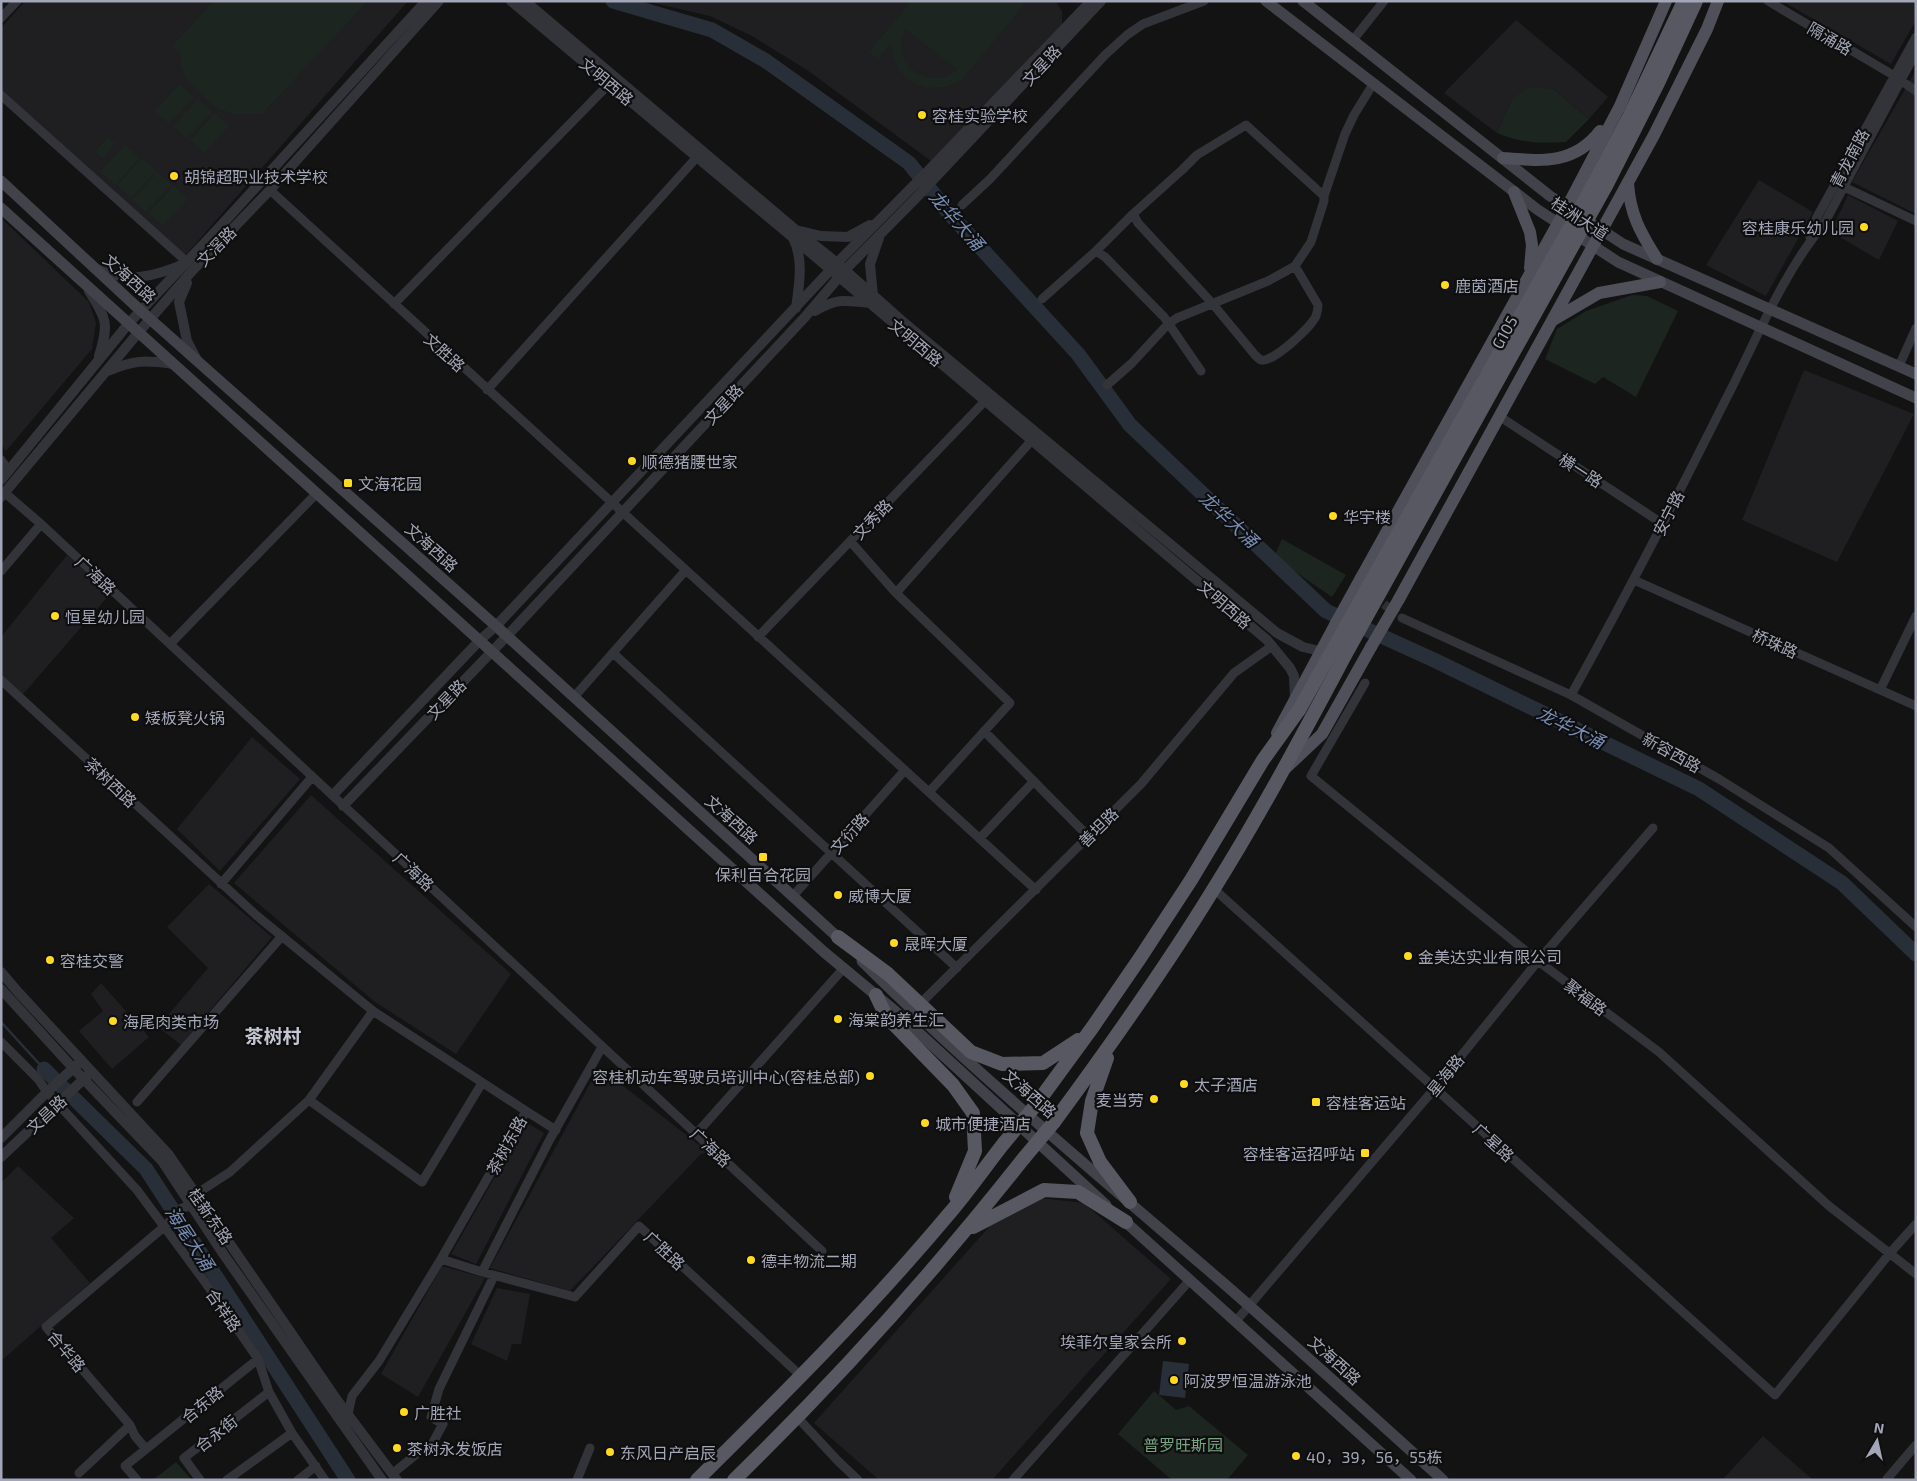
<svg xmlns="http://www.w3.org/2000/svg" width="1917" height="1481" font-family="'Exo 2','Noto Sans SC',sans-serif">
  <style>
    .built { fill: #1f1e21 }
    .green { fill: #1c251f; fill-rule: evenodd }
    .water { fill: #282f39 }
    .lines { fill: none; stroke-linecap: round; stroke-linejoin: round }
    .stream { stroke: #282f39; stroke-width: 2.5 }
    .river { stroke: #282f39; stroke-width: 15 }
    .minor-tunnel { stroke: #303034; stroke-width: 9; stroke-dasharray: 9 4.5; stroke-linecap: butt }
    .minor { stroke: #33333a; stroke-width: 9 }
    .tertiary { stroke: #33333a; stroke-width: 10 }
    .secondary { stroke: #41424a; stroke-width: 11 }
    .primary { stroke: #4f5059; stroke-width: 12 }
    .trunk { stroke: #575862; stroke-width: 14 }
    .primary-bridge { stroke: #4f5059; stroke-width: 12 }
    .trunk-bridge { stroke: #575862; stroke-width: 14 }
    .poi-dot { fill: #ffda20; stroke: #0e0e0f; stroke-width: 2 }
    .labels { text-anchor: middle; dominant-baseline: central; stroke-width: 4.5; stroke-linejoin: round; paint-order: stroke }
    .street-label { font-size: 16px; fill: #a3a6b6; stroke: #0e0e0f }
    .poi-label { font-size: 16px; fill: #a3a6b6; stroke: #0e0e0f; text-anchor: start }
    .park-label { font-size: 16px; fill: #78a382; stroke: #0e0e0f }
    .water-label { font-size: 18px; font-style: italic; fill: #778db4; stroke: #0e0e0f }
    .quarter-label { font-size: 19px; font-weight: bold; fill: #c4c6d2; stroke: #0e0e0f }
  </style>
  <rect width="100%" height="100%" fill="#131314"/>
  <path class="built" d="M25 1H408L184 257 1 95V28Z
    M645 1H1055L1062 11V26L931 161 807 70 752 36 710 16Z
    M1782 1H1916V20L1891 64Z
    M1516 20 1608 97 1589 119 1553 89 1512 99 1497 133 1444 93Z
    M1916 70V214L1852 182Z
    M1759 180 1813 212 1766 296 1706 265Z
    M1848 195 1898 221 1879 260 1831 232Z
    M1 218 89 302 96 323 92 349 6 451 1 444Z
    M1804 370 1914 414 1837 562 1742 520Z
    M67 555 110 594 18 700 1 685V637Z
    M252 737 300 779 220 871 177 829Z
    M311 795 511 974 456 1054 375 1002 234 883Z
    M209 884 272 937 181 1045 158 1027 208 968 167 927Z
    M101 983 149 1037 112 1069 79 1031 103 1011 91 994Z
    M599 1067 708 1152 701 1154 570 1291 490 1268Z
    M526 1122 544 1133 476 1264 451 1254Z
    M18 1166 74 1218 51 1238 90 1283 1 1361V1183Z
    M1039 1198 1084 1203 1171 1279 992 1480H879L814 1423 1006 1208Z
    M442 1266 485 1278 418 1397 381 1374Z
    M497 1288 530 1294 521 1344H512L507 1361 471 1344Z
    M1763 1436 1813 1480H1722Z"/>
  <path class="green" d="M214 1H368L262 114H232L214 107 185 77 181 66V55L172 46Z
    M911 1H1027L961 81 945 87 929 88 915 84 908 79 899 70 894 59 891 44 878 59 869 52ZM905 29 958 70C954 72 949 76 944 77 923 82 900 67 901 44 901 39 904 34 905 29Z
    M180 84 194 97 169 124 154 111Z
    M1529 87 1553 89 1589 119 1566 142C1542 144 1520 143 1497 133L1512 99Z
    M198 99 212 112 187 139 173 126Z
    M215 113 229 126 204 153 190 140Z
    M107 137 115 143 104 159 95 152Z
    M125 145 140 158 115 185 100 172Z
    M142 158 157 171 131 198 117 185Z
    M157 172 172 185 146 212 132 200Z
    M174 186 188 199 163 226 148 213Z
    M1632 295 1647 296 1678 311 1636 397 1603 377 1595 384 1545 359 1557 329 1586 311Z
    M1282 539 1346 575 1332 597 1274 557Z
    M1154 1391 1176 1410 1189 1406 1248 1455 1227 1480H1172L1118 1434Z
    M176 1462 192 1480H153Z"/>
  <path class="water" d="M1163 1361 1189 1364 1185 1398 1159 1395Z"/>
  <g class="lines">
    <path class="stream" d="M1 1022 44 1069"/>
    <path class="river" d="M613 1 712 30 766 61 909 163 948 212 1078 354 1130 425 1326 611 1434 660 1699 789 1842 883 1916 954
      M44 1069 146 1169 348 1480"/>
    <path class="minor-tunnel" d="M1373 596 1397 614"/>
    <path class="minor" d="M1768 1 1893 75 1916 91
      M1 18 17 1
      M1353 40 1384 1
      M1 95 187 262
      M1844 187 1916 221
      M270 190 1036 890
      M962 205 990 179 1105 55 1127 35 1143 24 1204 1
      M1133 214 1138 223 1212 303 1255 355C1257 357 1259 359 1261 360 1273 363 1311 327 1316 316 1317 313 1318 308 1318 305L1295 266
      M1810 237 1817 217 1916 37
      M1096 251 1105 257 1164 317 1201 371
      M1042 299 1096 251 1133 214 1182 170 1197 155 1246 125 1324 196
      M394 304 610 83
      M1899 366 1916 328
      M1107 385 1132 363 1168 324 1177 318 1268 281 1295 266 1311 242 1324 201V196L1345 134 1354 115 1373 84
      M487 390 697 157
      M1499 416 1663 524
      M1 460 9 471
      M5 493 41 524 822 1251
      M850 541 896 593 1010 703 929 792
      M1 571 41 524
      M1634 580 1916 706
      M896 593 1032 440
      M1402 618 1571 695 1719 779 1829 848 1916 927
      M758 637 985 401
      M170 644 317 493
      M613 653 957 968
      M1 680 256 915 373 1011 526 1111 441 1259 379 1361 352 1396 348 1414
      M1365 683 1311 776 1538 961 1659 1052 1829 1206 1916 1274
      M1880 690 1916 616
      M1571 695C1625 598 1676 499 1726 399 1756 341 1782 274 1824 224L1916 52
      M574 697 685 571
      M984 731 1089 837
      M980 838 1034 781
      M221 884 312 777
      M1214 889 1775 1395 1890 1253 1916 1224
      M793 896 905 770
      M920 1004 1141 784 1234 673 1272 646
      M1 1042 38 1079 47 1092 137 1190 205 1282 258 1359 269 1392 292 1433 325 1480
      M309 1100 422 1182 482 1083
      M137 1102 282 936
      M526 1111 556 1130
      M696 1134 843 969
      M196 1194 230 1172 309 1100 373 1011
      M441 1259 482 1272 575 1297 639 1226 801 1376
      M482 1272 549 1141 602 1047
      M1236 1321 1435 1088 1538 961 1653 828
      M797 1417 838 1461 858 1480
      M146 1449 135 1436 130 1425 46 1327 165 1226 182 1208 191 1206
      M79 1473 130 1425
      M392 1474 424 1448H430L443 1424 431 1417 439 1389 494 1276
      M1887 1479 1916 1445
      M137 1480 125 1466 258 1359
      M200 1480 184 1458 269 1392
      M227 1480 292 1433
      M298 1480 316 1466
      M577 1480 590 1448
      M1013 1480 1190 1280"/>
    <path class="tertiary" d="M511 1 785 231 1267 640 1290 668 1294 676 1295 700
      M525 1 796 230 837 263 901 320 1277 633 1303 647 1320 651
      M800 231 821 236 848 237 870 225
      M793 238C804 259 799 286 796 308
      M97 269C130 283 153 277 184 264
      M187 283 179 302 187 341 196 358
      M89 291C107 319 109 324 99 356
      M873 296 870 264 879 238
      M815 311C837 298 845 300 870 303
      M108 371C134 360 145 360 173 364
      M1 480 129 323 215 232 426 1
      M1 497 138 333 192 271 270 190 439 1
      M333 795 480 640 496 626 837 263 925 174 1091 1
      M343 806 507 636 805 317 845 270 916 198 1101 1
      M1 972 18 992 169 1155 337 1400 397 1480
      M1 989 73 1068 162 1161 224 1255 382 1480
      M1 1138 47 1092 78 1064
      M1 1157 88 1075"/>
    <path class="secondary" d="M1266 1 1538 210 1618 262 1916 398
      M1303 1 1550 196 1623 244 1916 374
      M1 181 141 311 496 626 844 943
      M1 208 824 952 895 1011 1106 1205
      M862 961C976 1074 1100 1177 1221 1281 1296 1346 1369 1413 1443 1480
      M1120 1217 1411 1480"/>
    <path class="primary" d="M1503 158C1541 161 1574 165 1600 131
      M1628 183C1630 214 1640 232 1657 259
      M1514 192 1530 232 1532 245 1530 268
      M1553 320 1599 293 1660 282
      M1361 578 1567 207 1620 106 1666 1
      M1399 599 1654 135 1707 29 1718 1
      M1277 733 1335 625
      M1287 767 1322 734 1371 647"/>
    <path class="trunk" d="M838 937 888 974 971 1052 1002 1064 1043 1063 1078 1040
      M876 995 886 1016 953 1085 973 1113 975 1151 956 1197
      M1107 1058 1092 1101 1087 1133 1100 1162 1130 1202
      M1035 1106 1092 1028 1140 958 1191 880 1263 760 1299 710
      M1054 1122C1110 1046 1164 970 1213 890 1262 812 1305 730 1349 648
      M973 1227 1044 1190 1078 1192 1126 1222
      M697 1480C784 1394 870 1308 948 1215 968 1192 985 1167 1004 1143
      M734 1480C838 1379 934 1272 1024 1158"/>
    <path class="primary-bridge" d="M1335 625 1361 578
      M1371 647 1399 599"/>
    <path class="trunk-bridge" d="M1349 648 1607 184 1658 83 1696 1
      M1299 710 1573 222 1630 115 1684 1
      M1004 1143 1035 1106
      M1024 1158 1054 1122"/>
  </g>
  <g class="poi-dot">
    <circle cx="922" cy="115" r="5"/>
    <circle cx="174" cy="176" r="5"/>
    <circle cx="1864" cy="227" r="5"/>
    <circle cx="1445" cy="285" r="5"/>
    <circle cx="632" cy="461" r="5"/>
    <rect x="343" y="478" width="10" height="10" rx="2.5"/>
    <circle cx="1333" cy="516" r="5"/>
    <circle cx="55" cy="616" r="5"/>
    <circle cx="135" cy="717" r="5"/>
    <rect x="758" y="852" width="10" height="10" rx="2.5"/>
    <circle cx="838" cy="895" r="5"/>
    <circle cx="894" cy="943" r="5"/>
    <circle cx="1408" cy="956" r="5"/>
    <circle cx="50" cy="960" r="5"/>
    <circle cx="838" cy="1019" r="5"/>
    <circle cx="113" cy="1021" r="5"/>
    <circle cx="870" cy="1076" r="5"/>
    <circle cx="1184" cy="1084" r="5"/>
    <circle cx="1154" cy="1099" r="5"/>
    <rect x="1311" y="1097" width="10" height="10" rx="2.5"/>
    <circle cx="925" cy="1123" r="5"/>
    <rect x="1360" y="1148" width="10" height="10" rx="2.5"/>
    <circle cx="751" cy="1260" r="5"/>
    <circle cx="1182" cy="1341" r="5"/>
    <circle cx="1174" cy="1380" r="5"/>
    <circle cx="404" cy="1412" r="5"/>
    <circle cx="397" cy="1448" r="5"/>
    <circle cx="610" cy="1452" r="5"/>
    <circle cx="1296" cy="1456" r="5"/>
  </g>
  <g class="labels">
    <g class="street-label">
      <text transform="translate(1830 38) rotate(30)">隔涌路</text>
      <text transform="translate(1041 65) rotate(-47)">文星路</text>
      <text transform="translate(607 81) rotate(40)">文明西路</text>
      <text transform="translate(1849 158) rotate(-62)">青龙南路</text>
      <text transform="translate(1580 218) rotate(33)">桂洲大道</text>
      <text transform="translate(216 246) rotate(-46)">文滘路</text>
      <text transform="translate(130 278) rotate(42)">文海西路</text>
      <text transform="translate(1504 332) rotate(-61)">G105</text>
      <text transform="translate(916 342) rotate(40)">文明西路</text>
      <text transform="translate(445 352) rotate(42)">文胜路</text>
      <text transform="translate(723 404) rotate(-47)">文星路</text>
      <text transform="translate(1581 470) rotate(33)">横一路</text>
      <text transform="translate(1668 513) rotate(-63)">安宁路</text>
      <text transform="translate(872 519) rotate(-46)">文秀路</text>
      <text transform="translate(432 547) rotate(42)">文海西路</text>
      <text transform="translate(96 575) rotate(43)">广海路</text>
      <text transform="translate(1225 604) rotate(41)">文明西路</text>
      <text transform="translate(1775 643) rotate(24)">桥珠路</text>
      <text transform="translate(446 699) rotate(-46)">文星路</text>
      <text transform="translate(1672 752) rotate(29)">新容西路</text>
      <text transform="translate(111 782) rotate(43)">茶树西路</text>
      <text transform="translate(732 819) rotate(42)">文海西路</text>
      <text transform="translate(1098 827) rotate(-45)">善坦路</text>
      <text transform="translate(849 833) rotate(-48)">文衍路</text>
      <text transform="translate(414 871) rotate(43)">广海路</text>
      <text transform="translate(1586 997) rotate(37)">聚福路</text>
      <text transform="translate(1445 1075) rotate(-51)">星海路</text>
      <text transform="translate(1030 1093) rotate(41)">文海西路</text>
      <text transform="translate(46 1114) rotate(-43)">文昌路</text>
      <text transform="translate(1494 1142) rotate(42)">广星路</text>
      <text transform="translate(506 1145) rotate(-61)">茶树东路</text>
      <text transform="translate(711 1147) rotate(43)">广海路</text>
      <text transform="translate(211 1216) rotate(55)">桂新东路</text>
      <text transform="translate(665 1250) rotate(43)">广胜路</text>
      <text transform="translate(224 1310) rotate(55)">合祥路</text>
      <text transform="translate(67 1351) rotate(50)">合华路</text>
      <text transform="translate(1335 1360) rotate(42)">文海西路</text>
      <text transform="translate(202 1404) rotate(-39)">合东路</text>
      <text transform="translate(216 1433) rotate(-38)">合永街</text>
    </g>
    <g class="poi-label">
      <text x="932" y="115">容桂实验学校</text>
      <text x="184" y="176">胡锦超职业技术学校</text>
      <text x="1854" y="227" text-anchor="end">容桂康乐幼儿园</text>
      <text x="1455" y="285">鹿茵酒店</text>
      <text x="642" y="461">顺德猪腰世家</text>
      <text x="358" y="483">文海花园</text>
      <text x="1343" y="516">华宇楼</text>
      <text x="65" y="616">恒星幼儿园</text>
      <text x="145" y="717">矮板凳火锅</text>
      <text x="763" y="874" text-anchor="middle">保利百合花园</text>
      <text x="848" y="895">威博大厦</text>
      <text x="904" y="943">晟晖大厦</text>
      <text x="1418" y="956">金美达实业有限公司</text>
      <text x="60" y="960">容桂交警</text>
      <text x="848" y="1019">海棠韵养生汇</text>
      <text x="123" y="1021">海尾肉类市场</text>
      <text x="860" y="1076" text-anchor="end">容桂机动车驾驶员培训中心(容桂总部)</text>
      <text x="1194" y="1084">太子酒店</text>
      <text x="1144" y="1099" text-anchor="end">麦当劳</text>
      <text x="1326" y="1102">容桂客运站</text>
      <text x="935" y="1123">城市便捷酒店</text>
      <text x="1355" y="1153" text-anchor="end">容桂客运招呼站</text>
      <text x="761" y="1260">德丰物流二期</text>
      <text x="1172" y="1341" text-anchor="end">埃菲尔皇家会所</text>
      <text x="1184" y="1380">阿波罗恒温游泳池</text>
      <text x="414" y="1412">广胜社</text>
      <text x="407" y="1448">茶树永发饭店</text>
      <text x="620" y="1452">东风日产启辰</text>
      <text x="1306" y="1456">40，39，56，55栋</text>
    </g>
    <g class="park-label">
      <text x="1183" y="1444">普罗旺斯园</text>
    </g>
    <g class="water-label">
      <text transform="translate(957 220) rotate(49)">龙华大涌</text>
      <text transform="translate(1229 519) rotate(43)">龙华大涌</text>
      <text transform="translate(1571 727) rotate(26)">龙华大涌</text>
      <text transform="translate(190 1238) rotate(57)">海尾大涌</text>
    </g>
    <g class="quarter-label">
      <text x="273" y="1035">茶树村</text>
    </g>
  </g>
  <rect width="1917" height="1481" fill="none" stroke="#a3a6b6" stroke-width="5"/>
  <g transform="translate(1877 1441) rotate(9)" stroke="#0e0e0f" stroke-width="4" paint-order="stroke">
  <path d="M0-4L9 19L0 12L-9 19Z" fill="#a3a6b6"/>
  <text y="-8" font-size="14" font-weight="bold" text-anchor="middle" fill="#a3a6b6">N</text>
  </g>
</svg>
